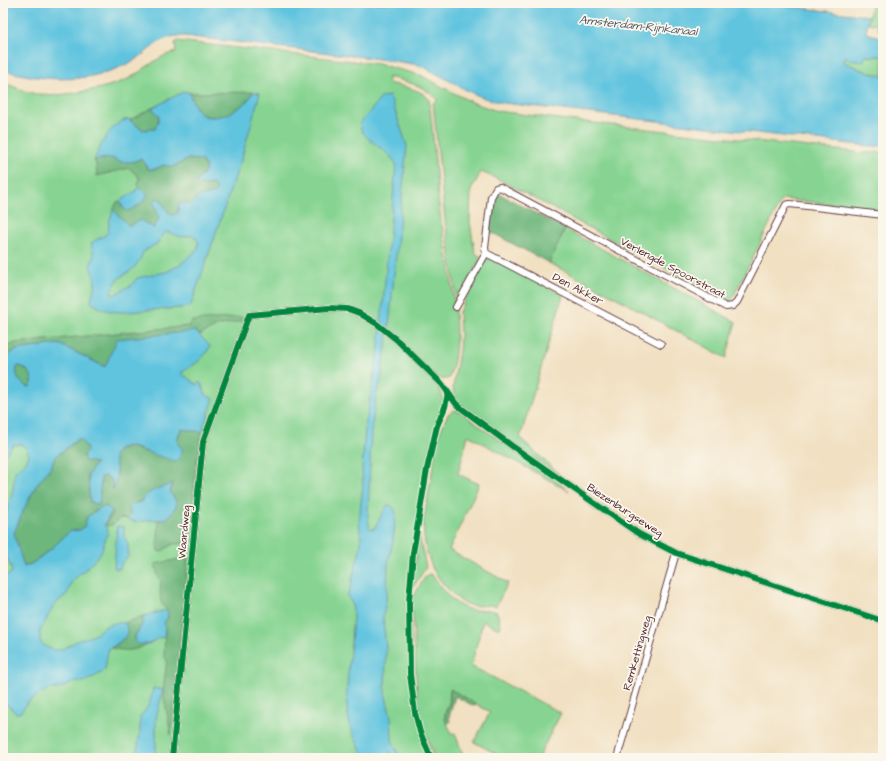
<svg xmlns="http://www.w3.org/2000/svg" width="886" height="761" font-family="'Architects Daughter',sans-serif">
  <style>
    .green { fill: #87d492; stroke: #687a5e }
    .forest { fill: #6db67c; stroke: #5c6a54 }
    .water { fill: #61c4df; stroke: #567285; fill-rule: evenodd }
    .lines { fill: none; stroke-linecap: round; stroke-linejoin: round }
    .street-casing { stroke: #633c42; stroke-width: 8 }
    .street { stroke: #fff; stroke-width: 6 }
    .cycleway-casing { stroke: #fbf7ec; stroke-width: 8 }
    .cycleway { stroke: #00873e; stroke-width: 6 }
    .labels { text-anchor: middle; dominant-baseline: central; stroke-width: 3.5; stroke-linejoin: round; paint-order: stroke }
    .street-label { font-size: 11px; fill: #4a1f2b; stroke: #fbf7ec }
    .water-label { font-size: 12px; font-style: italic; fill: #52596a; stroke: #fbf7ec }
  </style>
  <rect width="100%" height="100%" fill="#fbf7ec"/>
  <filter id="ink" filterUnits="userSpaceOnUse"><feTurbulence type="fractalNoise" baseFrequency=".025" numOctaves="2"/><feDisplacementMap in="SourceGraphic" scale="8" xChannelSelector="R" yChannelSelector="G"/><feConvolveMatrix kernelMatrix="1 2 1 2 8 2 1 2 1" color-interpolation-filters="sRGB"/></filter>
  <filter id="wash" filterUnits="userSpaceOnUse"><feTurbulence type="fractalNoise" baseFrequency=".012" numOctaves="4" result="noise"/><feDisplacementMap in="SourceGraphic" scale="16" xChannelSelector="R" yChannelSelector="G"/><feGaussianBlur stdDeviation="0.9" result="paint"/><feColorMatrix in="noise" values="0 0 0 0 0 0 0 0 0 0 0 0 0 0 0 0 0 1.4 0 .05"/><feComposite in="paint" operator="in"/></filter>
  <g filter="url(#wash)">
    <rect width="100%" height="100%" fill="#f1e0c1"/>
    <path class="green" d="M872 3H883V31L877 28 878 25 868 23Z
      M177 41 378 64 420 75 471 102 497 111 567 120 863 153 883 152V210L782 199 730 303 498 179 481 172 471 190 470 222 475 253 481 257 457 303 445 220 433 103 434 102H436L437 100C426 85 404 81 388 77V83C399 86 424 89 429 100 434 135 435 171 439 206 445 252 467 336 449 378 442 381 437 378 432 373L430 378 439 387 444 401 430 449 410 589V613L415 710 433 758H3V82C17 88 32 96 48 94L49 96C75 93 103 90 128 79 144 71 158 55 176 52L175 43Z
      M845 56H846V59L863 58 864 56H883V76L864 71 844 62 843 59Z
      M565 229 736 322 726 358 606 292 549 263Z
      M490 258 563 295 520 438 560 475 501 437 455 400 453 388 459 351 460 336 459 312 483 263 485 260Z
      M454 410 461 412C496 439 534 463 569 491L468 435 458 474 479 484 449 550 508 583 496 606C486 604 476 608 466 604 456 600 436 577 432 567 426 553 422 534 424 519L438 437 448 414Z
      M419 535 426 567 412 589Z
      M429 574 432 575C442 589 454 607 472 610 481 611 489 609 497 612L501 626 499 629 483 621 471 666 561 713 538 758H504L474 742 490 712 450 689 449 703 445 712V719L452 734 455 733 464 758H435L422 723 417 696 412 599 425 577Z"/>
    <path class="forest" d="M253 92C247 107 221 121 205 116 196 113 192 100 189 93Z
      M152 108 159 116 158 122 155 129 143 130 130 120Z
      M111 158C122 163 130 163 141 159L148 169H155L164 165 172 167 189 159 201 160 206 167 203 175 198 179 200 185 213 184 218 190 213 194 200 196 191 204 186 203 178 208V213L173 215 169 213 160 199 154 203 159 218 154 228 140 220 129 226 113 210 117 202 120 201 123 208 148 194 138 187 139 177 129 168 97 176 96 164 94 160Z
      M498 193 565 229 549 263 489 231 492 204Z
      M240 317 244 318 243 321 217 326 200 335 195 331 105 367 59 344 16 350 6 357 3 361V351L8 346 15 343 189 326 192 321Z
      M18 366C27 367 37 379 30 387 21 386 13 374 18 366Z
      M181 428 202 432 197 461 189 543 173 544 161 552 158 551C156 540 160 531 158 520L164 519 176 501 170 492 172 487 173 483 147 494 142 501 137 502 129 511 130 515 127 519 120 518 112 525 104 526 112 514 92 515 87 517 84 527 80 530 70 531 51 549 33 563 23 567 14 533 24 509 36 486 52 465 54 458 80 438 96 463 88 475V478L90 502 99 505 101 477 105 476 112 480 113 489C120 479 116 466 114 455 130 439 132 451 149 452 158 452 169 448 178 446L177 442Z
      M188 557 171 735 163 692 167 659 164 657 165 632 164 623 168 617 167 610C158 603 160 591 161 581L158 577 155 564Z
      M143 616V623L135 636 136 643 147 644C133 652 126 651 110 648L118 644 125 623H124Z
      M450 689 475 703 474 706 455 696 449 717 450 722 447 724C442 713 448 711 450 702 450 698 450 693 450 689Z"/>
    <path class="water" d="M3 3H760L869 16 866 33 883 38V56H864V61L846 59V56L843 59 844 62 864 71 883 76V146H868L504 103 487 99 472 93 426 68 419 65 389 60 184 36C159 34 151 52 131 62 88 84 48 82 3 70Z
      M183 92H189C192 100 196 113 205 116 221 121 247 107 253 92L260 93 241 160 191 305 188 307 181 308C170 309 160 309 149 310 130 312 107 316 91 302 91 295 95 289 95 282 95 276 91 271 90 266L94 256 91 243 105 235 108 232 109 222 113 210 129 226 140 220 154 228 159 218 154 203 157 198 160 199 169 213 173 215 178 213 179 203 191 204 200 196 213 194 217 190 213 184 200 185 196 182 203 175 206 167 201 160 189 159 172 167 164 165 155 169H148L145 163 141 159 132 162H120L111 158 94 160C102 144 109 124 128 119L143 130 155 129 158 122 159 116 152 108ZM167 232 181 237 193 235 198 241V249L178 266 166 272 137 278 131 286C124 287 119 294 112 295L111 291 118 279 133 269 140 260 143 252 158 243 162 235Z
      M390 96 407 146 389 326 381 381 376 396 371 434 368 516 369 525 370 529H374L387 505H391L394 508 396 513 393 541 388 564 387 594 383 618 386 648 385 693 391 717 392 740 400 758H393L390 751 385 758H364C359 746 352 734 349 721 343 694 351 657 352 628 353 618 355 604 347 596L352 584V579L360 550 361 540 359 521 363 485 362 470 365 428 379 345 396 165C391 149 355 138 361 122L382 97Z
      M138 187 148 194 141 204 128 211 123 208 120 201 135 192Z
      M195 331 210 346C203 361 194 364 181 373L197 385 199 382 201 383 206 395 214 399 202 432 181 429C178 437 174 443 183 449L177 462 129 446 120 448 114 455C116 467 119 479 113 489L112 480 105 476 101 477 99 505 90 502 88 475 96 463 85 461 83 456 87 451 86 447 79 438 54 458 52 465 36 486 24 509 14 533 24 567 33 563 51 549 70 531 80 530 84 527 87 517 101 507H107L112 511 104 525 107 528 108 532 101 552 91 564 72 581 67 594 55 604 40 631V642C57 657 63 648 79 640 84 638 89 637 94 635 97 634 99 631 101 629 109 624 117 622 125 623L128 631 126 636 117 644 110 648 108 651 105 669 101 673 90 679 83 682 76 681 62 688 47 690 29 701 20 713H16L3 701V577L10 574 12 570 3 548V523L13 489 15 471 26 462 29 455 26 448 21 444 13 445 5 455H3V361L6 357 16 350 59 344 105 367 117 339ZM18 366C27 366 37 379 30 387 21 386 13 374 18 366Z
      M173 483 170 492 176 501V506L169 517 164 519 134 522 127 519 130 515 129 506 142 501 147 494 152 491Z
      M117 526 124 527V537C129 541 128 551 128 557L122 562 120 569 114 568Z
      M167 610 168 617 164 623 165 626 164 637 158 638 149 644H136L135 636 143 623V616Z
      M153 688 163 690 156 719V758H136L140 732V716C149 709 151 699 153 688Z"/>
  </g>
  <g filter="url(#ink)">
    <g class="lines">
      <g class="street-casing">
        <path id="street" d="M486 253 661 344
          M456 307 486 253 485 248 491 197 496 188 500 187 726 307 733 306 737 302 786 205 790 204 883 215
          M172 758 203 442 249 315 329 308 348 309 359 313 377 324 398 341 442 384 457 405 512 446 639 534 676 553 883 621
          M617 758 676 553"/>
      </g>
      <use href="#street" class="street"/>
      <g class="cycleway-casing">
        <path id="cycleway" d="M172 758 203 442 249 315 329 308 348 309 359 313 377 324 398 341 442 384 457 405 512 446 639 534 676 553 883 621
          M431 758 420 732 415 713 410 674 409 601 413 553 427 469 437 426 445 407 448 393"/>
      </g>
      <use href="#cycleway" class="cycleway"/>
    </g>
  </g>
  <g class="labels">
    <g class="street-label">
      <text transform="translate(673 268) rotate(28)">Verlengde Spoorstraat</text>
      <text transform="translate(578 289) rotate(28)">Den Akker</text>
      <text transform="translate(625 510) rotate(33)">Biezenburgseweg</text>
      <text transform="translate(184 532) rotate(-85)">Waardweg</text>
      <text transform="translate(637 653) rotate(-74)">Remkettingweg</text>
    </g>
    <g class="water-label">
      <text transform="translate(638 26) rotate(6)">Amsterdam-Rijnkanaal</text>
    </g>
  </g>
  <rect width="886" height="761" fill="none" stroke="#fbf7ec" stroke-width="16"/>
</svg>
